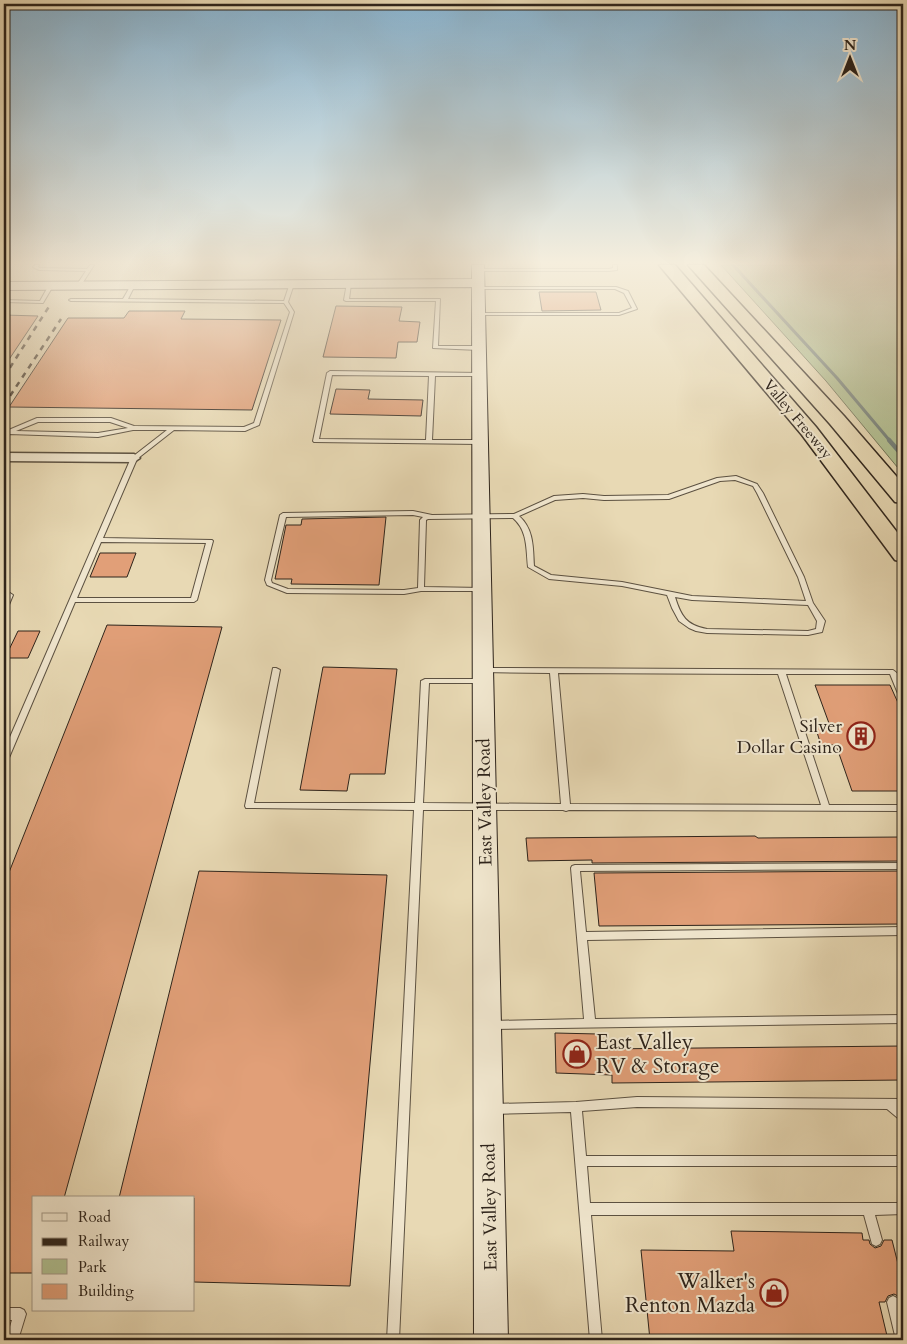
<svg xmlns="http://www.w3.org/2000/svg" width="907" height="1344" font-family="Cardo,serif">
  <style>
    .green { fill: #b0c091; stroke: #6f7256 }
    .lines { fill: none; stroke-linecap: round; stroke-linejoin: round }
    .stream-far1 { stroke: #6f7d78; stroke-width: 3 }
    .stream { stroke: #6f7d78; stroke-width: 4.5 }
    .building { fill: #e19f78; stroke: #2e241b }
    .lane-casing { stroke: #5c5141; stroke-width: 2 }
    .street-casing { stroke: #5c5141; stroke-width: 3 }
    .secondary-casing { stroke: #2e241b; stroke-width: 2 }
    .highway-casing { stroke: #2e241b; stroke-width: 3 }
    .lane { fill: #f0e6ce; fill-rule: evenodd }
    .street { fill: #f0e6ce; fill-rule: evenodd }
    .secondary { fill: #f0e6ce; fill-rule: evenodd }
    .highway { fill: #e8d9b4; fill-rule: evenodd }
    .rail { stroke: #2e241b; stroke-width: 2.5; stroke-dasharray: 5.5 5.5; stroke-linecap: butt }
    .labels { text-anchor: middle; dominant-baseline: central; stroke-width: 4; stroke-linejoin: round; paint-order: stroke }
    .far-street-label { font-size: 15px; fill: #2e241b; stroke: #f0e6ce }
    .poi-label { font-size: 18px; fill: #2e241b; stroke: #f0e6ce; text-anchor: end }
    .street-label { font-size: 18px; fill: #2e241b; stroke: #f0e6ce }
    .near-poi-label { font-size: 21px; fill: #2e241b; stroke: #f0e6ce; text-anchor: start }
  </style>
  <rect width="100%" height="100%" fill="#e8d9b4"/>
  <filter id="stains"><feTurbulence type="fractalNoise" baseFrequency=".004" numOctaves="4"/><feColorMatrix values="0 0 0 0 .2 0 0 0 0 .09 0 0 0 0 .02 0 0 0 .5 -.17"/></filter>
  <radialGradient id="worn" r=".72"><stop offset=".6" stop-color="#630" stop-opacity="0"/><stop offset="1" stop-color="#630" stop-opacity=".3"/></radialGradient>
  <path class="green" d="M721 265H903V474L826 381Z"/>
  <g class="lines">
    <path class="stream-far1" d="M733 265 837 378 890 441"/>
    <path class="stream" d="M889 440 903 456"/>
  </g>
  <path class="building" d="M539 292H596L601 310 542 311Z
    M336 306 402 307 399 321 420 322 417 342H398L396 358 323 357Z
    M129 311H185L181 319 281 320 252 410 9 407 68 318H124Z
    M4 315 38 316 4 367Z
    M336 389 370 390 368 399 423 400 421 416 330 414Z
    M386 517 379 585 291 584 292 579H275L286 525H301L302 519Z
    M100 553H136L127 577H90Z
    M107 625 222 627 64 1198H34V1273H4V885Z
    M18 631H40L28 658H5Z
    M323 667 397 669 385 774H350L347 791 300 790Z
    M815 685H890L903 714V791H852L836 745H821L815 726H830Z
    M755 836 758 838 903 837V861L592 863V860L528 861 526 838Z
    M199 871 387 875 350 1286 194 1282V1198H119Z
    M903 871V924L599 926 594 873Z
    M555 1033 598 1034 599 1049 903 1046V1080L612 1083V1075L556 1073Z
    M731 1231 862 1233 863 1240H869L870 1244 875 1248 881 1246 884 1240H892L903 1284V1302H900L898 1296 894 1294 888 1296 885 1302H879L888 1340H650L641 1250 734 1251Z"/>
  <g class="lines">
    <g class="lane-casing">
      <path id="lane" d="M35 265H39L38 267 40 268 87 269 90 265H94L80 287H78L76 286 86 271 39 270 33 267Z
        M613 265H617V270L609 271H478L476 270 478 269H609L613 268Z
        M290 283 294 284 288 302 294 312 259 425 245 431 174 430 137 459 103 538 212 540 213 541 197 600 194 602H75L8 760 7 762 4 763V751L131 458 167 430H133L98 437 9 434 6 438 4 439V432L37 418H111L134 426 244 427 254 423 290 312 284 303 71 301 69 300 71 299H123L131 285 133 284 135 285 128 299 284 301ZM38 422H110L128 428 98 433 16 431ZM101 542 206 543 191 598H77Z
        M347 283 351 284 349 299H440L438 346H479L482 348 479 350 433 348 436 301H346L344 300Z
        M49 285 53 286 43 303 4 302V300L40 301Z
        M476 287H616L628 291 637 309 619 315H478V313H619L632 308 624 293 615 289H476Z
        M330 371 481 373V375L479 376H435L432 440H480L483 442 480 444 314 442 313 441 327 373ZM332 375 429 376 426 440 319 439Z
        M736 476 757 484 763 493 804 577 813 603 825 621 822 632 808 635 707 633 696 631 689 628 679 621 672 608 667 595 622 586 549 579 528 567C526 549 528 531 513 518L428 519 426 520 424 587 482 588 484 589 485 590 484 591H421L404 594 287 593 267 585 265 580 280 515 283 513 413 511 432 515 514 514 554 496 583 494 604 496 668 495 717 478ZM735 480 753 486 757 493 798 577 806 601 692 596 622 582 551 575 534 566C533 548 534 529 519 516L555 500 583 498 604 500 669 499 720 481ZM413 515 423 517 420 520 418 588 404 590 288 589 272 583 271 580 286 517ZM675 597 692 600 808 605 817 621 816 629 808 631 707 629C686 625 681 616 675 597Z
        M4 593H10L13 595 8 607 4 609V601L5 597H4Z
        M273 668H276L280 670 254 803H415L421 681 425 679H483L487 681 486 683H429L423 803 561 804 550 673 482 672 481 670 485 668 893 670C902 675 904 689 903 698L899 696 890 674H786L829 805H903V811L569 810 566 811 563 810H423L399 1340H387L414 810 246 808 245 806ZM558 673 778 674 821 805 570 804Z
        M903 863V869L580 871 586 932 903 927V935L587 940 595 1019 903 1015V1023L492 1029 488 1028 487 1025 488 1022 492 1021 584 1019 571 868 572 866 575 865Z
        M637 1097 903 1099V1121L899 1119 887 1109 637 1107 582 1111 586 1156H903V1166H587L590 1203H903V1214L875 1215 882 1240 880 1244 876 1246 872 1244 864 1215H591L602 1340H590L571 1112 493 1114 489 1112 488 1109 489 1106 493 1104 576 1102Z
        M893 1296 897 1298 903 1319V1340H896L887 1302 889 1298Z
        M4 1308H20L24 1310 26 1314 18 1340H6L12 1320H4Z"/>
    </g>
    <g class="street-casing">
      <path id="street" d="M4 453 134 454 140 458 134 462 4 461Z"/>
    </g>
    <g class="secondary-casing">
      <path id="secondary" d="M472 265H484L508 1340H474L472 287 4 290V282L472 279Z"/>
    </g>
    <g class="highway-casing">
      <path id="highway" d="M659 265H675L816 427 903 540V562L895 560 802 435Z
        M688 265H704L844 416 903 484V503L895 502 830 424Z"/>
    </g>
    <use href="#lane" class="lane"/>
    <use href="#street" class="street"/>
    <use href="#secondary" class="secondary"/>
    <use href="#highway" class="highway"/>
    <path class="rail" d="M4 377 50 305
      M4 405 61 319"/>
  </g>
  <linearGradient id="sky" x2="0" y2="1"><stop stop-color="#89b6d4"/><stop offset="0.58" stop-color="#f5eedd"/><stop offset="1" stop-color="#f5eedd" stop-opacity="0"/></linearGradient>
  <rect width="907" height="453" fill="url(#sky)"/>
  <defs>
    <g id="building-ring" transform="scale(1.4375)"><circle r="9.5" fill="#f0e6ce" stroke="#8f2418" stroke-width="1.5"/><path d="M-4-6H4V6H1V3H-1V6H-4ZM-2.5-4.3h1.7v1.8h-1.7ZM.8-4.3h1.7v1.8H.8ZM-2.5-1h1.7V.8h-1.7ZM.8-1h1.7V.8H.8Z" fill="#8f2418"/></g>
    <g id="shop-ring" transform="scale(1.4375)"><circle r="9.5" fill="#f0e6ce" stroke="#8f2418" stroke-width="1.5"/><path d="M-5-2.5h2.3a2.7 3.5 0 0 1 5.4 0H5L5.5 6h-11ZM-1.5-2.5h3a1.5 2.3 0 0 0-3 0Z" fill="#8f2418"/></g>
  </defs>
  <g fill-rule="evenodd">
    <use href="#building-ring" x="861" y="736"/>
    <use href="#shop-ring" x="577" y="1054"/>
    <use href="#shop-ring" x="774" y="1293"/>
  </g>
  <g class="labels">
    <g class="far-street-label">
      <text transform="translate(798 419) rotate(50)">Valley Freeway</text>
    </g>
    <g class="poi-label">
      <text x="842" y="726">Silver<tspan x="842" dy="21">Dollar Casino</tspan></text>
    </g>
    <g class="street-label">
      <text transform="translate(485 802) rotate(-91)">East Valley Road</text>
      <text transform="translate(490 1207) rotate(-91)">East Valley Road</text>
    </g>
    <g class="near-poi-label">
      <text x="596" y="1042">East Valley<tspan x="596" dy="24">RV &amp; Storage</tspan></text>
      <text x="755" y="1281" text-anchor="end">Walker's<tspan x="755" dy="24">Renton Mazda</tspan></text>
    </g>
  </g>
  <rect width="907" height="1344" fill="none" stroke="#e8d9b4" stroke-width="20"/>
  <rect x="5" y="5" width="897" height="1334" fill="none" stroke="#2e241b" stroke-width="2.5"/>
  <rect x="10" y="10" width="887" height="1324" fill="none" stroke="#2e241b"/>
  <rect x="32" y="1196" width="162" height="115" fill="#f0e6ce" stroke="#a29886"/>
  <rect x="42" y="1213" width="25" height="8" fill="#f0e6ce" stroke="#a29886"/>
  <text x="78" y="1222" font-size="15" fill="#2e241b">Road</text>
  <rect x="42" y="1238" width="25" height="8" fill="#2e241b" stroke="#a29886"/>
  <text x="78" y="1246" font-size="15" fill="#2e241b">Railway</text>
  <rect x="42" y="1259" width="25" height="15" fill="#b0c091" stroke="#a29886"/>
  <text x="78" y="1272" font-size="15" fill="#2e241b">Park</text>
  <rect x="42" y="1284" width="25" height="15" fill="#e19f78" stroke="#a29886"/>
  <text x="78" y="1296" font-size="15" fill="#2e241b">Building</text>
  <g transform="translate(850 58)" stroke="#f0e6ce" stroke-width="4" paint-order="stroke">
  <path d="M0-4L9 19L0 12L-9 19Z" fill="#2e241b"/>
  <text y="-8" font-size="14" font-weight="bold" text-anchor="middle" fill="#2e241b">N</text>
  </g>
  <rect width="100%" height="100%" filter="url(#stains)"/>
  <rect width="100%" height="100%" fill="url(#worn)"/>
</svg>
